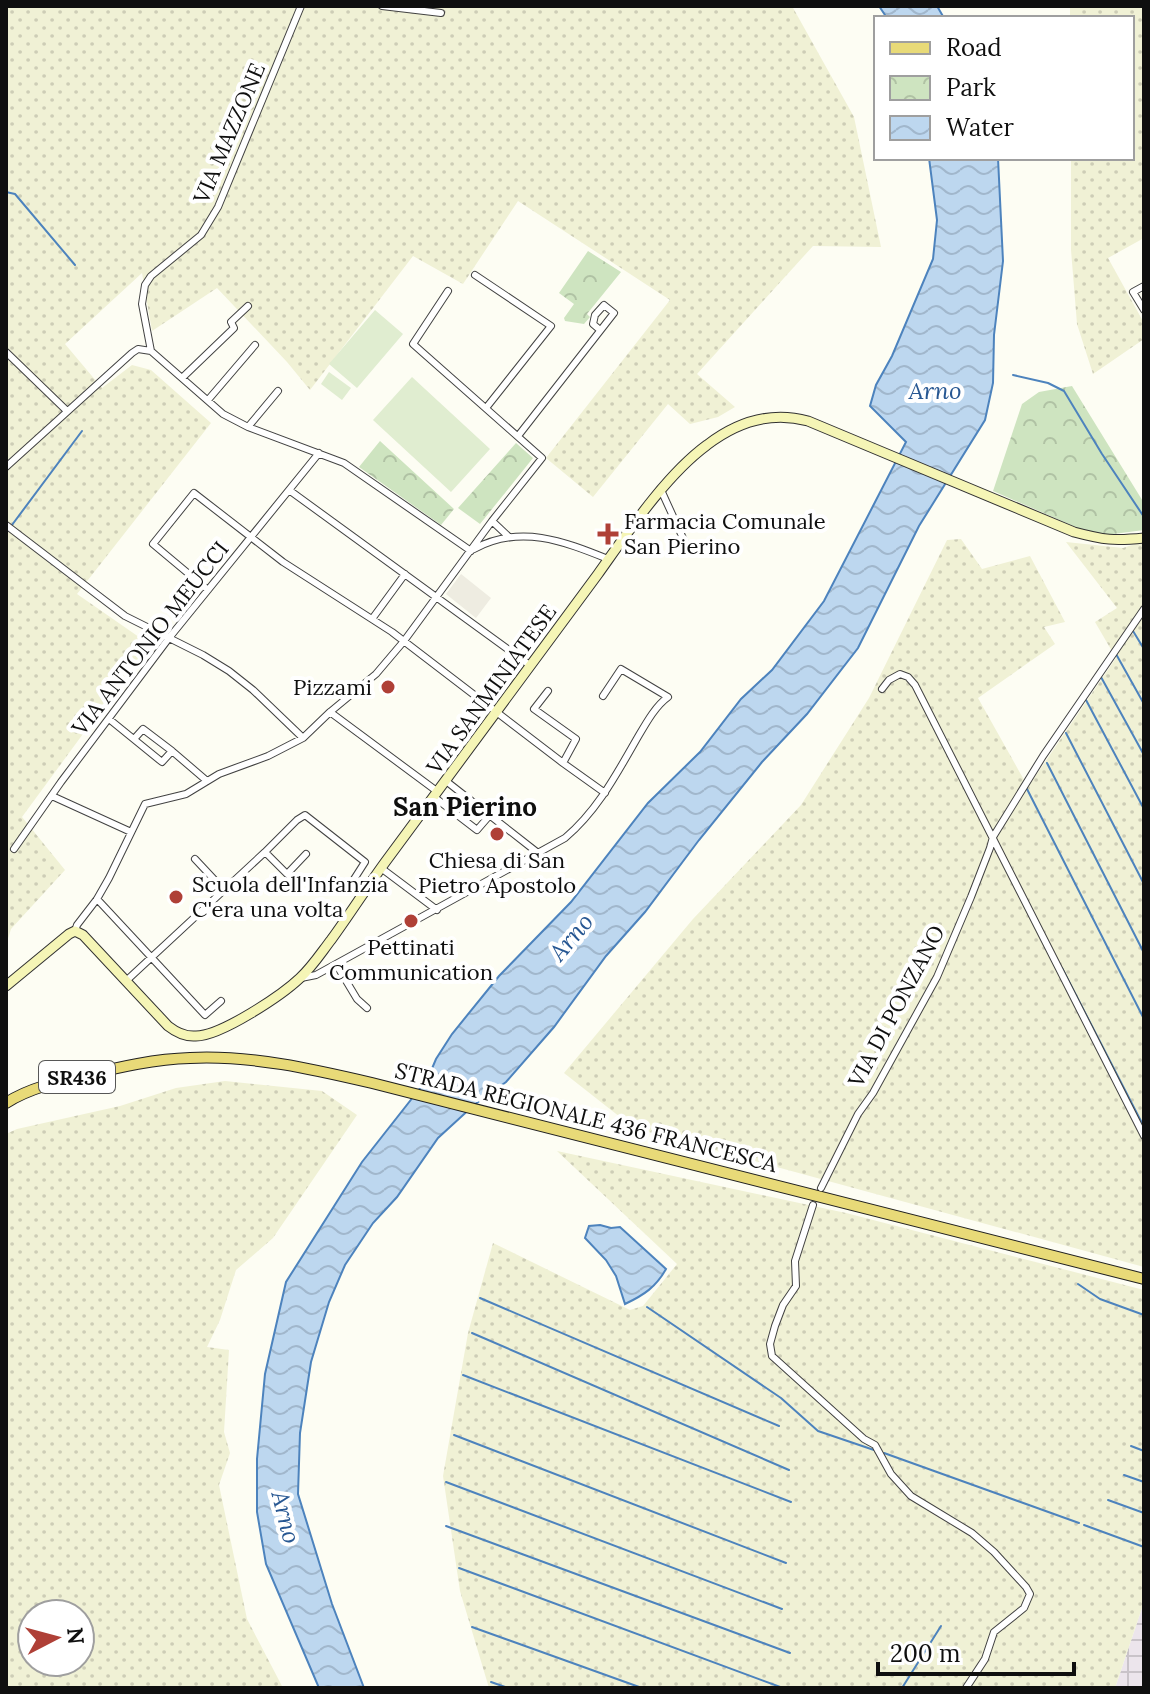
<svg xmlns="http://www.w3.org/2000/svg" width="1150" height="1694" font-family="Lora,serif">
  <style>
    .industrial { fill: url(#industrial-grid) }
    .farmland { fill: url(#farmland-dots); fill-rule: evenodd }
    .park { fill: url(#park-crowns) }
    .pitch { fill: #e0edd0 }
    .plaza { fill: #eeece1 }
    .water { fill: url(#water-waves); stroke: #4d83bd; stroke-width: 2 }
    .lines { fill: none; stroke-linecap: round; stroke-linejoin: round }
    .stream { stroke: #4d83bd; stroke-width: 2 }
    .street-casing { stroke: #424242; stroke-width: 8 }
    .secondary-casing { stroke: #313131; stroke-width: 11 }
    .primary-casing { stroke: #202020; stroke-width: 12 }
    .street { stroke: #fff; stroke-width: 6 }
    .secondary { stroke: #f5f5b6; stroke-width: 9 }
    .primary { stroke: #e8da78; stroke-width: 10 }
    .poi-dot { fill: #af4037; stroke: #fff; stroke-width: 3 }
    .labels { text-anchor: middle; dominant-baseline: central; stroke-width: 8; stroke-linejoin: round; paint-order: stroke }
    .shield { fill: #fff; stroke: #575757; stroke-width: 2 }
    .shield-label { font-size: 20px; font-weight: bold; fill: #0f0f0f }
    .street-label { font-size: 22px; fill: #0f0f0f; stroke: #fff }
    .poi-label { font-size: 22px; fill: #0f0f0f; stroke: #fff; text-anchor: start }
    .water-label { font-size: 24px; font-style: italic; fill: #275792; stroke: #fff }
    .quarter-label { font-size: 26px; font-weight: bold; fill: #0f0f0f; stroke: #fff }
  </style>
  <defs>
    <pattern id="industrial-grid" width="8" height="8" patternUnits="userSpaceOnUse" patternTransform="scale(2)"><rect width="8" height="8" fill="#ece5ec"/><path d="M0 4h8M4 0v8" fill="none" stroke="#c9c3c9"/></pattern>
    <pattern id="farmland-dots" width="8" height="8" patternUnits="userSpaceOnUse" patternTransform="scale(2)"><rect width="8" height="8" fill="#f0f1d5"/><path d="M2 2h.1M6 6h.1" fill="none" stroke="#cdcdb6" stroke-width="1.8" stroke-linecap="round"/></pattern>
    <pattern id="park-crowns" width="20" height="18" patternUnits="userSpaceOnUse" patternTransform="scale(2)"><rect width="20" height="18" fill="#cee4c0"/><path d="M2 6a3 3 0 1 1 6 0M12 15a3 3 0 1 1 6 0" fill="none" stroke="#b0c2a4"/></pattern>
    <pattern id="water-waves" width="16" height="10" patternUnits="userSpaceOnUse" patternTransform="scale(2)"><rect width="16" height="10" fill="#bdd7ef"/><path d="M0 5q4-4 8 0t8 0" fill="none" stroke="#a1b7cc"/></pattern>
  </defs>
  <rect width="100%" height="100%" fill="#fdfdf3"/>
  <path class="industrial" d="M1144 1602V1688H1115Z"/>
  <path class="farmland" d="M6 6H792L854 117 881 247 813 246 697 374 735 407 718 417 690 424 668 404 593 497 546 458 670 300 518 201 463 284 413 256 310 390 287 362 217 288 152 331 142 273 65 344 102 388 132 365 151 370 211 423 77 594 149 644 22 817 65 870 11 929 6 945Z
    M1070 6H1144V238L1108 258 1144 323V339L1093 374 1077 324 1071 250V158H1132V18H1070Z
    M961 539 982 569 1030 556 1065 622 1044 627 1055 644 978 698 1028 787 1116 658 1095 622 1117 608 1066 542 1123 548 1144 541V1267L634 1128 564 1073 693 919 801 805 869 698 947 540Z
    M225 1081 322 1091 357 1115 273 1238 236 1270 220 1320 207 1347 229 1350 224 1432 230 1453 219 1485 247 1619 283 1688H6V1134L17 1129 120 1106 176 1088ZM80 1614V1662H32V1614Z
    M557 1151 846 1213 1144 1290V1602L1115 1688H489L460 1591 443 1476 468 1333 493 1243 630 1310 643 1306 677 1264Z"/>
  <path class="park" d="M588 251 621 272 587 314 590 317 584 324 565 321 564 318 574 304 559 293Z
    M1072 386 1144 503V530L1106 535 1078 528 993 491 1022 404 1039 392Z
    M380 441 454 509 441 525 359 467Z
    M516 443 533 458 480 524 458 508Z"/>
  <path class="pitch" d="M375 310 403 334 357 388 329 364Z
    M329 372 351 388 342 400 321 384Z
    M412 377 490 449 451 492 373 420Z"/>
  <path class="plaza" d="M461 574 491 598 476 618 446 594Z"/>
  <path class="water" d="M879 6H937L944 18H887Z
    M929 158H998L1003 261 994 335 993 383 985 420 919 526 858 648 807 714 762 762 699 840 645 912 606 956 554 1027 506 1082 474 1105 438 1138 397 1197 373 1223 345 1265 329 1302 311 1362 300 1433 298 1494 332 1604 364 1688H319L266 1564 257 1512V1459L265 1374 286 1282 362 1162 428 1078 436 1059 452 1034 499 976 571 902 648 803 700 752 741 699 772 670 824 601 906 442 870 406 876 385 892 356 933 259 937 220Z
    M600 1225 611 1228 620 1227 666 1269C656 1287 644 1295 625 1304L616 1276 606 1260 585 1238 589 1226Z"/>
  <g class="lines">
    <path class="stream" d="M6 192 15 194 75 265
      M1013 375 1048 383 1064 391 1102 454 1144 517
      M6 533 82 431
      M1133 631 1144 649
      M1116 654 1144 704
      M1101 677 1144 755
      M1086 700 1144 809
      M1066 733 1144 884
      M1047 763 1144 953
      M1027 789 1144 1019
      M1062 968 1144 1127
      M1078 1284 1100 1299 1144 1315
      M480 1298 779 1426
      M647 1307 781 1398 818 1431 874 1450
      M472 1333 789 1470
      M463 1375 791 1502
      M454 1435 786 1563
      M1131 1446 1144 1451
      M884 1453 1079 1523
      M1124 1475 1144 1482
      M446 1482 782 1609
      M1108 1500 1144 1513
      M1084 1525 1144 1547
      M446 1526 790 1653
      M459 1568 783 1688
      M472 1627 642 1688
      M491 1682 508 1688
      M902 1688 941 1626"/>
    <g class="street-casing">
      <path id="street" d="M301 6 218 207 201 235 151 276 145 285 142 304 151 351 223 414 248 427 344 463 471 551
        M382 6 441 13
        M475 275 551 326 486 408
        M1144 286 1133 292 1144 310
        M6 352 67 411
        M182 378 234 328 231 322 248 306
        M208 400 255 345
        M248 427 278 391
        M518 436 614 313 604 305 595 315 593 324 600 330
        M6 467 132 353 138 349 151 351
        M289 490 531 666
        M661 490 687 547
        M492 521 509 537
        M6 525 125 616 203 655 229 671 253 690 303 738
        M474 549C520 524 563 541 608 559
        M208 590 153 544 194 493 283 562 392 632 563 763 605 793
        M372 619 405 574
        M882 689 889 680 900 674 908 677 915 685 1144 1136
        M548 691 534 709 576 739 563 763
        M330 712 438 792
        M109 719 162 762 172 751 207 781
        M134 739 143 729 172 751
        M446 781 538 853
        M52 796 131 832
        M434 797 477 830 490 815
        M14 849 61 782 169 638 319 453
        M265 852 287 874 306 854
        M195 859 224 890
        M381 868 437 910
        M97 899 205 1015 221 1001
        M75 931 77 925 97 899 109 878 145 804 186 794 219 774 268 756 303 738 330 712 376 674 404 641 492 521 542 458 413 344 448 291
        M336 964 357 999 367 1008
        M301 978 316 975 565 838C596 812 615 777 635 742 644 727 654 707 668 697L621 669 603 696
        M126 981 265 852 297 820 305 815 365 862 349 887
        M821 1188 858 1114 873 1093 937 977 971 897 990 848 993 837 1043 756 1144 609
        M813 1205 795 1261 796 1286 783 1305 775 1326 770 1344 772 1356 864 1439 875 1445 891 1474 911 1496 972 1533 994 1552 1026 1587 1030 1594 1024 1608 994 1632 985 1659 966 1688"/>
    </g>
    <g class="secondary-casing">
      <path id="secondary" d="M6 986 69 934 75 931 83 935 168 1026C177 1033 185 1037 196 1036 221 1036 282 995 300 978 312 967 321 953 331 940 350 914 367 887 386 861 457 765 527 669 598 574 628 532 666 475 707 445 737 422 771 411 808 421L1074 532C1104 540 1114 541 1144 538"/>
    </g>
    <g class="primary-casing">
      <path id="primary" d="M6 1103C29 1088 60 1081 87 1075 120 1067 155 1059 190 1058 252 1055 312 1069 372 1083L1144 1279"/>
    </g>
    <use href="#street" class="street"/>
    <use href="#secondary" class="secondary"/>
    <use href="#primary" class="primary"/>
  </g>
  <g class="poi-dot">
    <path d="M604 522h8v8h8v8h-8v8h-8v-8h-8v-8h8z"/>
    <circle cx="388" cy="687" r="8"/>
    <circle cx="497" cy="834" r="8"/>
    <circle cx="176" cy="897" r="8"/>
    <circle cx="411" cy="921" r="8"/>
  </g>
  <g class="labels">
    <rect class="shield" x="39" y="1061" width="76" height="32" rx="6"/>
    <g class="shield-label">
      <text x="77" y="1077">SR436</text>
    </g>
    <g class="street-label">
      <text transform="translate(229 133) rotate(-67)">VIA MAZZONE</text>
      <text transform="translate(150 638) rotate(-52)">VIA ANTONIO MEUCCI</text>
      <text transform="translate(491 689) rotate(-54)">VIA SANMINIATESE</text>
      <text transform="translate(896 1006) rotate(-62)">VIA DI PONZANO</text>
      <text transform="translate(586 1117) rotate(14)">STRADA REGIONALE 436 FRANCESCA</text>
    </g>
    <g class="poi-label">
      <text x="624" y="521">Farmacia Comunale<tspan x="624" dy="25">San Pierino</tspan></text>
      <text x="372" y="687" text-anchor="end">Pizzami</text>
      <text x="497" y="860" text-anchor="middle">Chiesa di San<tspan x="497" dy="25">Pietro Apostolo</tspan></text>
      <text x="192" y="884">Scuola dell'Infanzia<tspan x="192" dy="25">C'era una volta</tspan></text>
      <text x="411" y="947" text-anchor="middle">Pettinati<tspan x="411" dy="25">Communication</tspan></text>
    </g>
    <g class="water-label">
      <text x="935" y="390">Arno</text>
      <text transform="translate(571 937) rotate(-50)">Arno</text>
      <text transform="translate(286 1517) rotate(76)">Arno</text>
    </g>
    <g class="quarter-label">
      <text x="465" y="806">San Pierino</text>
    </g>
  </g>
  <rect width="1150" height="1694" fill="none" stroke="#0f0f0f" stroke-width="16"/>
  <rect x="874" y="16" width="260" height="144" fill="#ffffff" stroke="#9f9f9f" stroke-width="2"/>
  <rect x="890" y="42" width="40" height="12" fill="#e8da78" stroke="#9f9f9f" stroke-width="2"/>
  <text x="946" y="56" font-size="24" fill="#0f0f0f">Road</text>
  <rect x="890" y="76" width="40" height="24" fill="url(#park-crowns)" stroke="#9f9f9f" stroke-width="2"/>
  <text x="946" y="96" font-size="24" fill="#0f0f0f">Park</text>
  <rect x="890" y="116" width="40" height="24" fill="url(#water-waves)" stroke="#9f9f9f" stroke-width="2"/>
  <text x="946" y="136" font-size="24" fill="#0f0f0f">Water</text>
  <g transform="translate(56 1638) rotate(84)"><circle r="38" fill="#ffffff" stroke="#9f9f9f" stroke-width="2"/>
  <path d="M0-6L14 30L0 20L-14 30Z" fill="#af4037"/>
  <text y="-12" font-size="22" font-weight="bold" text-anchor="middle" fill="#0f0f0f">N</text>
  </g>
  <path d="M878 1662v12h196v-12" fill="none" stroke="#0f0f0f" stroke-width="4"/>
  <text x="890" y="1662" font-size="24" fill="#0f0f0f" stroke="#ffffff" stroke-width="6" paint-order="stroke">200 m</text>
</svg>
